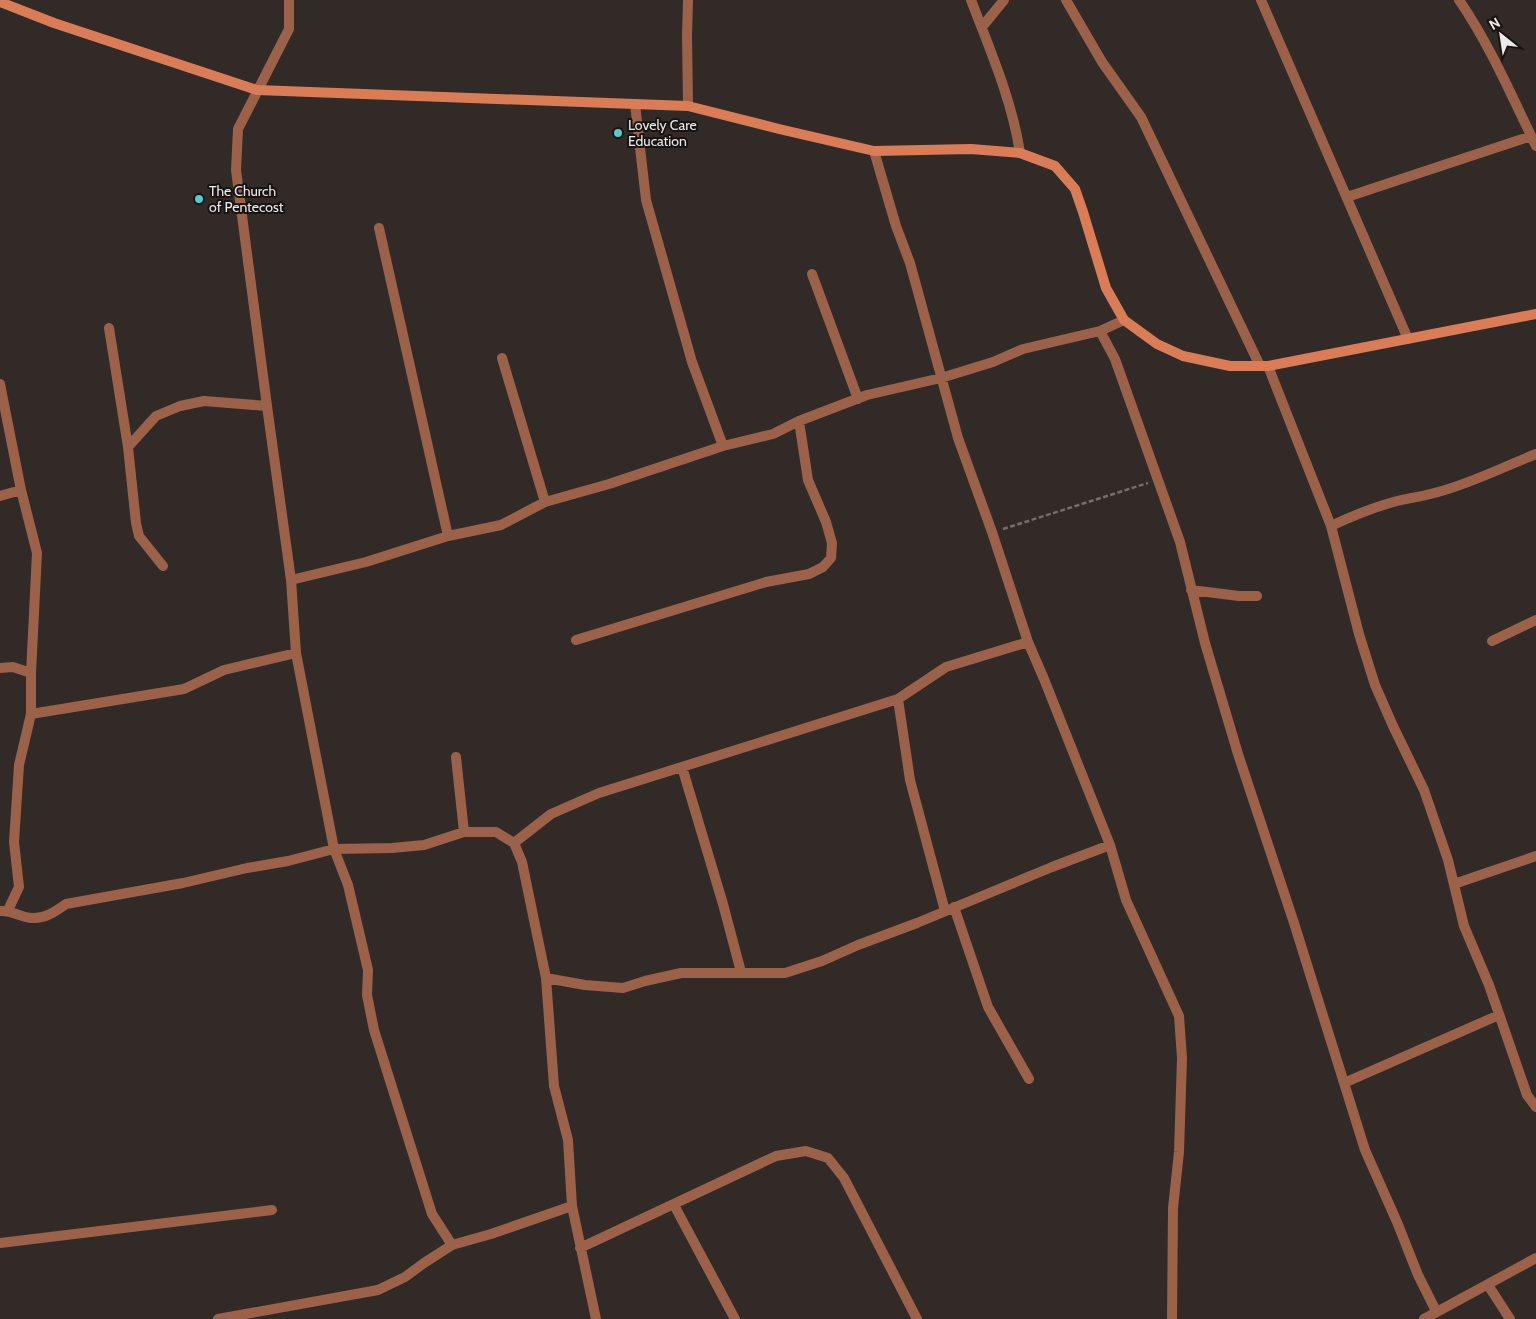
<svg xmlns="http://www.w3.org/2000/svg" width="1536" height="1319" font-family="Cabin,sans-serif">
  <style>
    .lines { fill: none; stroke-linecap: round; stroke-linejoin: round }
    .path { stroke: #756e6c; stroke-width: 2.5; stroke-dasharray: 5 2.5; stroke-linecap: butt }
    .street { stroke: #9b6149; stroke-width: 10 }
    .secondary { stroke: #da7d56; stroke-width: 10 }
    .poi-dot { fill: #53cdca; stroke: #161312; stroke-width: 2 }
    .labels { text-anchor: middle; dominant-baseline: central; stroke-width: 4; stroke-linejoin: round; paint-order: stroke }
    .poi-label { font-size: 14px; fill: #eee9e8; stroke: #161312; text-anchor: start }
  </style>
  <rect width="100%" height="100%" fill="#312a27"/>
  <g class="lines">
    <path class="path" d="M1003 529 1148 483"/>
    <path class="street" d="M289 0V29L238 129 236 170 267 406 291 580 296 653 334 849 348 885 368 970 367 995 374 1030 432 1214 452 1245
      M688 0 687 35 688 106
      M971 0C990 50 1012 100 1020 153
      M1066 0 1102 62 1141 117 1260 366
      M1261 0 1408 339
      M1459 0C1490 45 1512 97 1536 146
      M982 27 1004 0
      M635 104 646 200 692 362 723 446
      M874 151 896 226 910 263 958 438 992 532 1028 642 1044 679 1110 845 1126 900 1179 1016 1182 1058 1179 1152 1173 1208 1172 1319
      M1347 197 1531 136
      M379 228 448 536
      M812 274 858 399
      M109 328 128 447 136 523 139 536 163 566
      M1100 331 1115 359 1180 542 1205 643 1238 754 1294 923 1365 1150 1397 1222 1418 1275 1436 1311
      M502 358 545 502
      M1268 366 1331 526 1359 634 1375 685 1393 726 1424 790 1448 860 1464 926 1489 985 1527 1095 1536 1107
      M0 384 21 490 37 553 31 673V714L19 765 14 842 19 887 8 910
      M128 447 156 416 180 406 204 401 267 406
      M0 496 21 490
      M1331 526C1352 516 1374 507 1397 501 1410 498 1425 496 1438 492 1472 483 1503 467 1536 454
      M291 580 366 562 448 536 501 525 545 502 609 484 723 446 773 434 799 421 867 395 941 378 993 362 1023 349 1100 331 1124 320
      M1191 590 1239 596H1257
      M576 640 766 582 809 574 823 567 831 558 832 543 826 522 808 480 799 421
      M1492 641 1536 620
      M0 668 13 667 31 673
      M898 699 910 780 945 911
      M31 714 184 689 224 670 296 653
      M456 757 464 832
      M682 767 723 904 741 972
      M514 843 551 814 599 793 898 699 946 667 1028 642
      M1454 884 1536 856
      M954 907 988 1007 1029 1079
      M0 911C13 910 21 918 32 918 45 919 56 911 66 904L183 883 247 868 288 861 334 849 392 848 424 845 464 832H496L514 843 522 862 546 978 554 1086 568 1140 572 1206 596 1319
      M546 978 585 985 623 988 645 981 681 973H785L822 961 858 945 917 923 1052 867 1110 845
      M1344 1083 1499 1015
      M674 1205 735 1319
      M0 1243 272 1210
      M580 1248 776 1156 806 1151 828 1158 844 1178 917 1319
      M1488 1285 1510 1319
      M218 1319 378 1290 405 1277 424 1263 452 1245 491 1234 572 1206
      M1424 1319 1536 1258"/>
    <path class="secondary" d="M0 2 54 23 257 90 688 106 779 129 874 151 971 149 1020 153 1055 166 1075 189 1083 212 1106 288 1124 320 1157 344 1183 356 1230 366H1268L1536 314"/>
  </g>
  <g class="poi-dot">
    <circle cx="618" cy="133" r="5"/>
    <circle cx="199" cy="199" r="5"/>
  </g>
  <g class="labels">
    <g class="poi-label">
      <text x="628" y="125">Lovely Care<tspan x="628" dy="16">Education</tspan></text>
      <text x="209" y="191">The Church<tspan x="209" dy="16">of Pentecost</tspan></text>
    </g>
  </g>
  <g transform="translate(1501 35) rotate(330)" stroke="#161312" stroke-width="4" paint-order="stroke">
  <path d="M0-4L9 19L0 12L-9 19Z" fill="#eee9e8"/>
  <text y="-8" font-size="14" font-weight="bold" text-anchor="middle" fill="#eee9e8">N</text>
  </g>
</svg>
